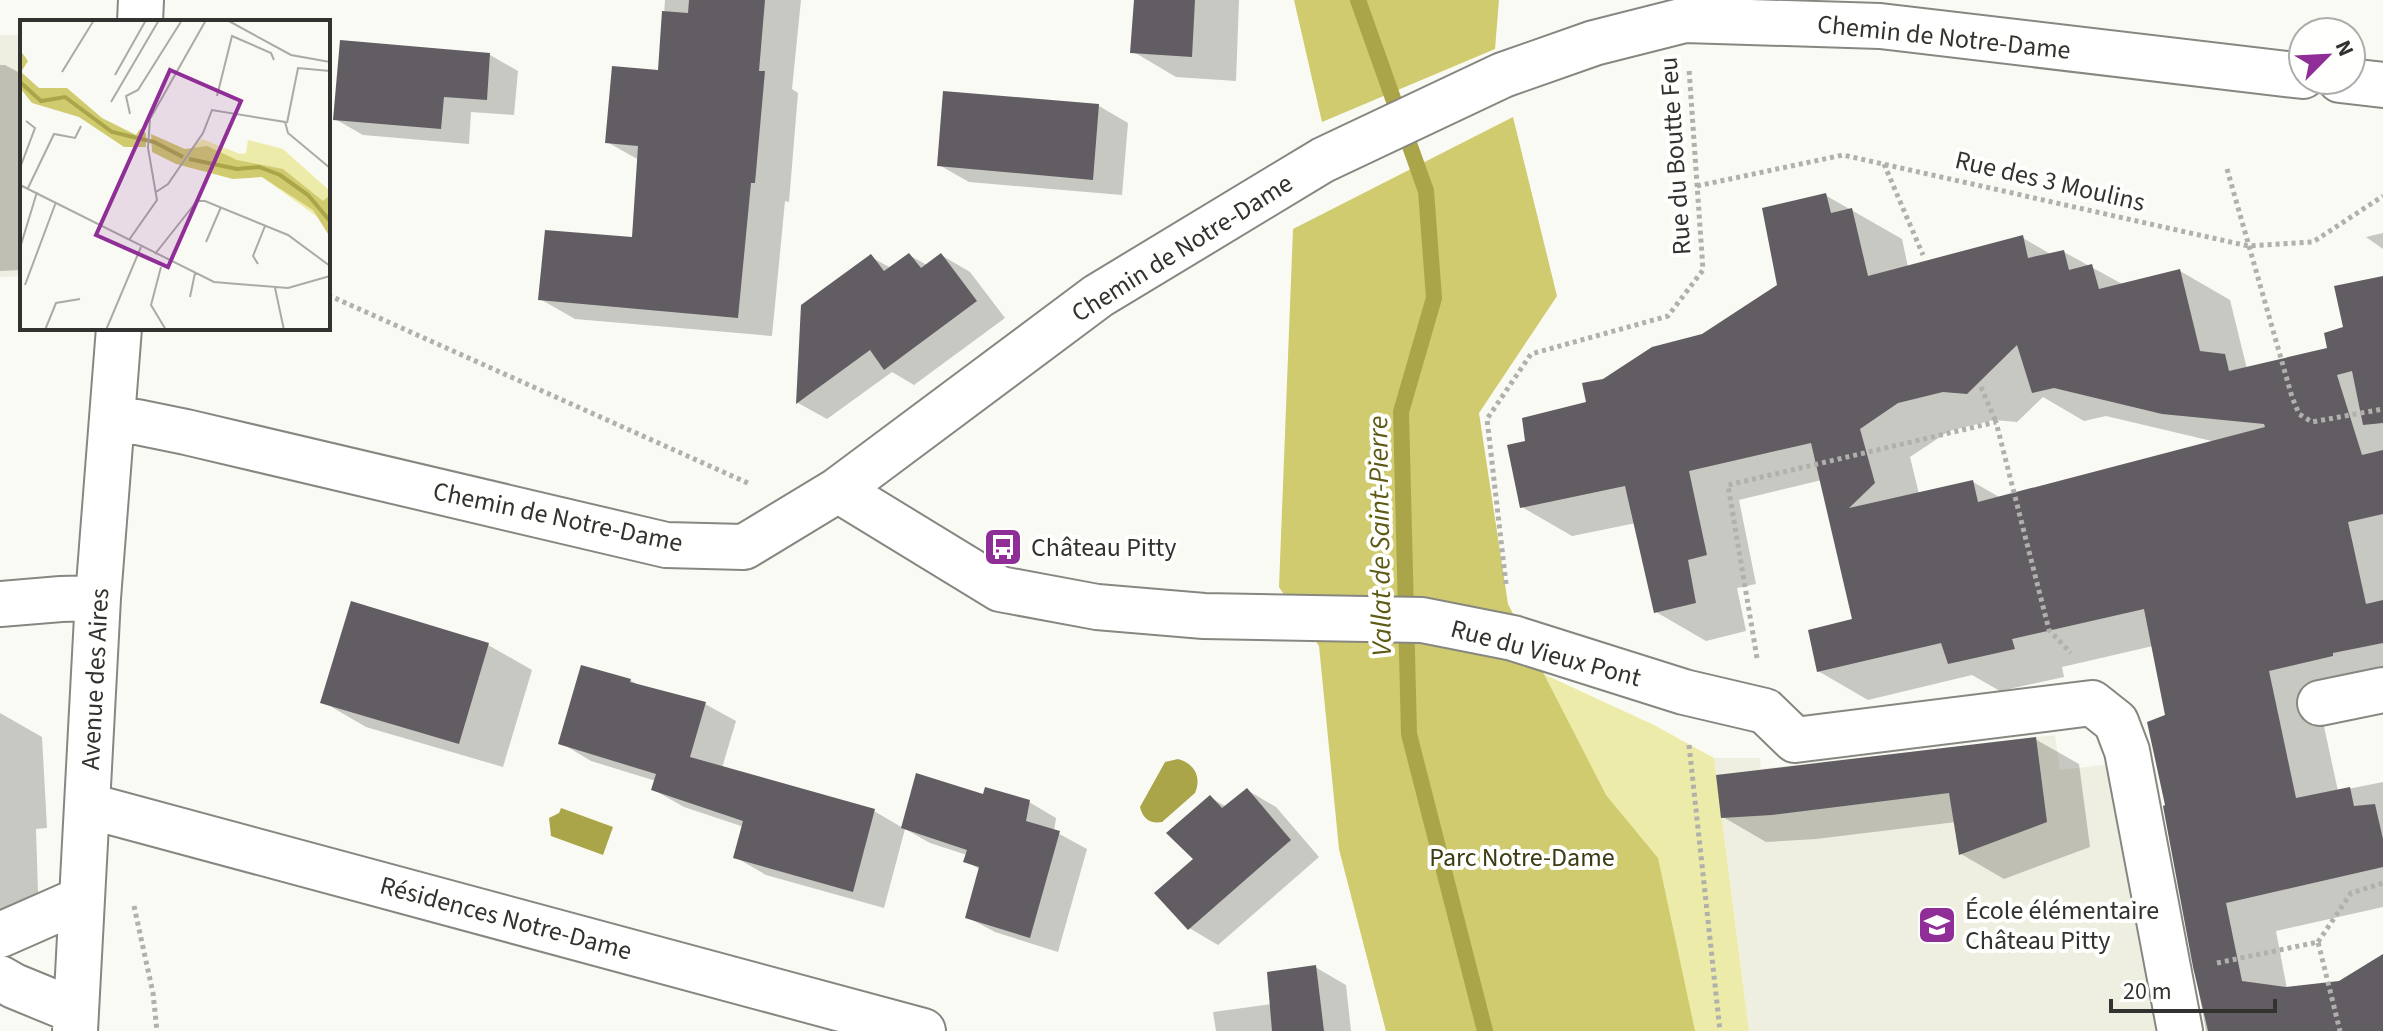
<svg xmlns="http://www.w3.org/2000/svg" width="2383" height="1031" font-family="'Source Sans 3',sans-serif">
  <style>
    .built { fill: #efefe1 }
    .green { fill: #edeba9 }
    .forest { fill: #cfcb6e }
    .water { fill: #aaa548 }
    .shadow { fill: #0003; fill-rule: evenodd }
    .lines { fill: none; stroke-linecap: round; stroke-linejoin: round }
    .stream { stroke: #aaa548; stroke-width: 16 }
    .building { fill: #625d62; fill-rule: evenodd }
    .street-casing { stroke: #878781; stroke-width: 48 }
    .path { stroke: #b0b0ac; stroke-width: 5; stroke-dasharray: 4 4; stroke-linecap: butt }
    .street { stroke: #fff; stroke-width: 44 }
    .labels { text-anchor: middle; dominant-baseline: central; stroke-width: 8; stroke-linejoin: round; paint-order: stroke }
    .street-label { font-size: 26px; fill: #323230; stroke: #fffffe }
    .poi-label { font-size: 26px; fill: #323230; stroke: #fffffe; text-anchor: start }
    .park-label { font-size: 26px; fill: #3d3b13; stroke: #fffffe }
    .water-label { font-size: 28px; font-style: italic; fill: #5d5a15; stroke: #fffffe }
    .inset-river { fill: none; stroke: #aaa548; stroke-width: 4 }
    .inset-road { fill: none; stroke: #aaaaa6; stroke-width: 2 }
    .view { fill: #8f2e96; fill-opacity: 0.15; stroke: #8f2e96; stroke-width: 4 }
    .inset-edge { fill: none; stroke: #323230; stroke-width: 4 }
  </style>
  <rect width="100%" height="100%" fill="#fafaf4"/>
  <path class="built" d="M0 35H22V276L0 277Z
    M2055 735 2060 770 2112 764 2156 1031H1749L1714 758H1760L1761 769Z"/>
  <path class="green" d="M1496 652 1654 725 1714 758 1749 1031H1386L1339 849Z"/>
  <path class="forest" d="M1294 0H1499L1495 49 1322 122Z
    M1513 117 1557 296 1479 413 1508 604 1606 795 1658 858 1695 1031H1386L1339 849 1319 646 1279 587 1293 229Z"/>
  <path class="water" d="M1178 759C1194 763 1202 777 1195 793L1162 822C1150 824 1143 819 1140 807L1165 762Z
    M561 808 613 827 603 855 551 836 549 818 559 813Z"/>
  <path class="shadow" d="M665 0H801L792 89 798 93 789 202 785 201 772 336 575 319 540 299 633 239 639 160 607 142 660 73Z
    M1136 0H1239L1236 81 1176 77 1132 51Z
    M490 55 518 71 514 115 471 112 469 144 363 135 335 119Z
    M0 65H5L22 74V270L0 271Z
    M1099 106 1128 123 1122 195 969 182 939 165Z
    M1825 195 1902 239 1908 267 2023 238 2052 255 2064 252 2124 285 2180 271 2230 300 2247 369 2329 349 2383 278V681L2318 699 2338 791 2383 782V907L2276 931 2287 989 2340 983 2383 956V1031H2206L2165 807 2167 716 2153 646 2062 667 2064 677 2000 691 1972 675 1868 700 1818 671 1855 620 1822 480 1739 500 1756 584 1737 588 1746 631 1706 641 1656 612 1636 523 1572 536 1522 507 1527 442 1589 404 1603 381 1702 336 1779 285ZM2043 397 2084 421 2106 416 2216 442 2001 498 1973 482 1919 494 1910 457 1949 431 1994 420 2017 422Z
    M2383 233V249L2366 237Z
    M909 255 927 265 941 255 970 272 1005 318 914 385 892 372 827 419 798 403 803 306 871 257 891 268Z
    M488 645 532 670 503 767 366 727 323 702Z
    M630 680 642 687 705 704 736 721 722 768 874 811 903 828 985 796 1029 802 1056 818 1054 831 1087 849 1058 952 995 932 967 917 981 870 965 861 967 855 930 843 905 829 884 908 766 875 735 857 744 827 684 807 654 790 656 781 591 761 561 743Z
    M0 713 42 737 47 828 36 829 39 922 0 925Z
    M2035 739 2079 764 2090 847 2004 879 1961 854 1956 822 1816 839 1766 842 1723 817Z
    M1247 790 1276 807 1319 857 1218 945 1189 928 1196 859 1211 798 1227 807Z
    M1315 967 1346 985 1351 1031H1216L1213 1012 1272 1004Z"/>
  <g class="lines">
    <path class="stream" d="M1358 0 1426 191 1434 298 1401 412 1409 734 1485 1031"/>
  </g>
  <path class="building" d="M689 0H765L759 71H765L755 183H751L738 318 538 300 545 230 632 237 638 146 605 143 612 66 658 70 662 11 688 13Z
    M1134 0H1195L1192 57 1130 53Z
    M340 40 490 53 487 100 444 97 441 129 333 120Z
    M943 91 1099 104 1093 180 937 166Z
    M1826 193 1831 213 1852 208 1868 276 2023 235 2028 258 2064 250 2069 270 2092 264 2099 289 2180 269 2200 351 2225 354 2229 371 2327 348 2324 333 2343 327 2334 286 2383 276V423L2363 425 2352 371 2337 375 2362 455 2383 450V514L2348 522 2366 604 2383 600V643L2333 653V656L2269 671 2296 798 2350 787 2354 806 2375 804 2383 839V867L2226 903 2242 981 2286 987 2339 981 2383 954V1031H2208L2193 967 2163 806 2165 805 2147 722 2165 715 2144 609 2012 639 2015 649 1948 664 1941 643 1817 672 1808 630 1852 619 1811 443 1689 471 1707 555 1688 560 1696 603 1654 613 1625 486 1520 508 1507 445 1525 441 1522 418 1586 402 1582 383 1603 379 1652 347 1702 334 1777 285 1762 208ZM2017 345 2032 393 2054 388 2162 414 2264 424 2265 427 1978 502 1973 480 1849 508 1875 483 1860 429 1898 403 1943 392 1967 394Z
    M909 253 921 268 941 253 977 301 884 370 870 350 796 404 801 305 871 254 884 271Z
    M351 601 489 643 459 744 320 703Z
    M581 665 631 679 630 682 706 702 690 757 875 809 853 892 733 858 743 821 651 790 656 774 558 744Z
    M2036 737 2047 822 1959 855 1949 793 1772 815 1721 818 1716 775Z
    M916 773 983 794 985 787 1030 800 1026 821 1060 831 1030 938 965 918 979 867 963 862 967 850 901 828Z
    M1247 788 1291 840 1188 930 1154 893 1193 859 1166 833 1210 795 1222 808Z
    M1316 965 1324 1031H1272L1267 972Z"/>
  <g class="lines">
    <g class="street-casing">
      <path id="street" d="M140 22 141 0
        M2340 80 2383 85
        M112 421 137 422 186 432 666 545 744 547 838 490 1098 296 1323 160 1503 75 1594 43 1685 20 1880 26 2303 76
        M838 490 1000 589 1097 607 1204 616 1422 620 1513 638 1684 692 1765 711 1795 740 2092 703 2116 722 2127 751 2180 1031
        M0 604 61 599 98 598
        M2320 703 2383 690
        M89 806 923 1031
        M0 935 82 899
        M0 978 14 986 75 1011
        M75 1031 98 598 119 328"/>
    </g>
    <path class="path" d="M1884 164 1923 255
      M2227 169 2292 397 2299 414 2312 422 2383 409
      M1697 186 1843 155 2248 246 2313 242 2383 196
      M328 295 750 484
      M1981 387 1996 422
      M1506 584 1487 419 1531 354 1668 316 1703 270 1689 69
      M1757 658 1728 485 1996 422 2049 630 2071 653
      M1689 745 1720 1031
      M134 906 153 993 157 1031
      M2318 942 2351 893 2383 883
      M2217 963 2318 942 2340 1031"/>
    <use href="#street" class="street"/>
  </g>
  <defs>
    <g id="bus-square" transform="scale(2)"><rect x="-9" y="-9" width="18" height="18" rx="4" fill="#8f2e96" stroke="#fffffe"/><path d="M-5-6H5V4H4V6H2V4H-2V6H-4V4H-5ZM-3.5-4V0h7V-4ZM-3.5 1.2v1.5H-2V1.2ZM2 1.2v1.5H3.5V1.2Z" fill="#fff"/></g>
    <g id="school-square" transform="scale(2)"><rect x="-9" y="-9" width="18" height="18" rx="4" fill="#8f2e96" stroke="#fffffe"/><path d="M0-5L7-2L0 1L-7-2ZM-4 1L0 2.5L4 1V4Q0 6-4 4Z" fill="#fff"/></g>
  </defs>
  <g fill-rule="evenodd">
    <use href="#bus-square" x="1003" y="547"/>
    <use href="#school-square" x="1937" y="925"/>
  </g>
  <g class="labels">
    <g class="street-label">
      <text transform="translate(1944 37) rotate(6)">Chemin de Notre-Dame</text>
      <text transform="translate(1675 156) rotate(-94)">Rue du Boutte Feu</text>
      <text transform="translate(2050 181) rotate(13)">Rue des 3 Moulins</text>
      <text transform="translate(1182 248) rotate(-32)">Chemin de Notre-Dame</text>
      <text transform="translate(558 517) rotate(12)">Chemin de Notre-Dame</text>
      <text transform="translate(1546 653) rotate(15)">Rue du Vieux Pont</text>
      <text transform="translate(95 679) rotate(-87)">Avenue des Aires</text>
      <text transform="translate(506 918) rotate(15)">Résidences Notre-Dame</text>
    </g>
    <g class="poi-label">
      <text x="1031" y="547">Château Pitty</text>
      <text x="1965" y="910">École élémentaire<tspan x="1965" dy="30">Château Pitty</tspan></text>
    </g>
    <g class="park-label">
      <text x="1522" y="857">Parc Notre-Dame</text>
    </g>
    <g class="water-label">
      <text transform="translate(1380 536) rotate(-91)">Vallat de Saint-Pierre</text>
    </g>
  </g>
  <g transform="translate(20 20)">
    <rect width="310" height="310" fill="#fafaf4"/>
    <path d="M182 119 220 134 226 133 228 120 263 129 310 171V194L303 201 242 157 177 148 168 131Z" fill="#edeba9"/>
    <path d="M0 30 8 41 1 52 19 68H47L82 98 116 115 120 109 126 113V127H104L59 97 12 83 0 68ZM131 114 165 129 187 126 217 140 263 149 303 181 310 175V217L293 190 242 157 213 159 156 144 132 132Z" fill="#cfcb6e"/>
    <path class="inset-river" d="M0 62 21 81 45 77 92 112 134 122 163 137M169 139 217 149 239 147 260 155 288 175 310 201"/>
    <path class="inset-road" d="M207 0 271 35 310 42M42 52 74 0M95 55 126 0M197 76 212 16 251 33 254 40M91 82 139 0M110 94 106 76 118 70 162 0M267 103 278 48 310 51M0 148 15 108 6 101M0 165 194 262 268 268 310 256M8 168 34 114 55 118 61 106M136 172 148 164 183 113 192 90 265 102 268 113 310 148M109 220 137 180 128 128 130 99 186 0M186 222 201 187M0 228 17 172M135 234 177 181H185L268 215 310 246M238 244 233 236 245 206M141 247 131 285 146 310M5 265 36 182M255 268 264 310M170 277 175 253M25 310 36 283 60 279M86 310 121 227"/>
    <path class="view" d="M150 50 221 81 148 247 76 215Z"/>
    <rect width="310" height="310" class="inset-edge"/>
  </g>
  <g transform="translate(2327 56) rotate(66)"><circle r="38" fill="#fffffe" stroke="#adadac" stroke-width="2"/>
  <path d="M0-6L14 30L0 20L-14 30Z" fill="#8f2e96"/>
  <text y="-12" font-size="22" font-weight="bold" text-anchor="middle" fill="#323230">N</text>
  </g>
  <path d="M2111 999v12h164v-12" fill="none" stroke="#323230" stroke-width="4"/>
  <text x="2123" y="999" font-size="24" fill="#323230" stroke="#fffffe" stroke-width="6" paint-order="stroke">20 m</text>
</svg>
